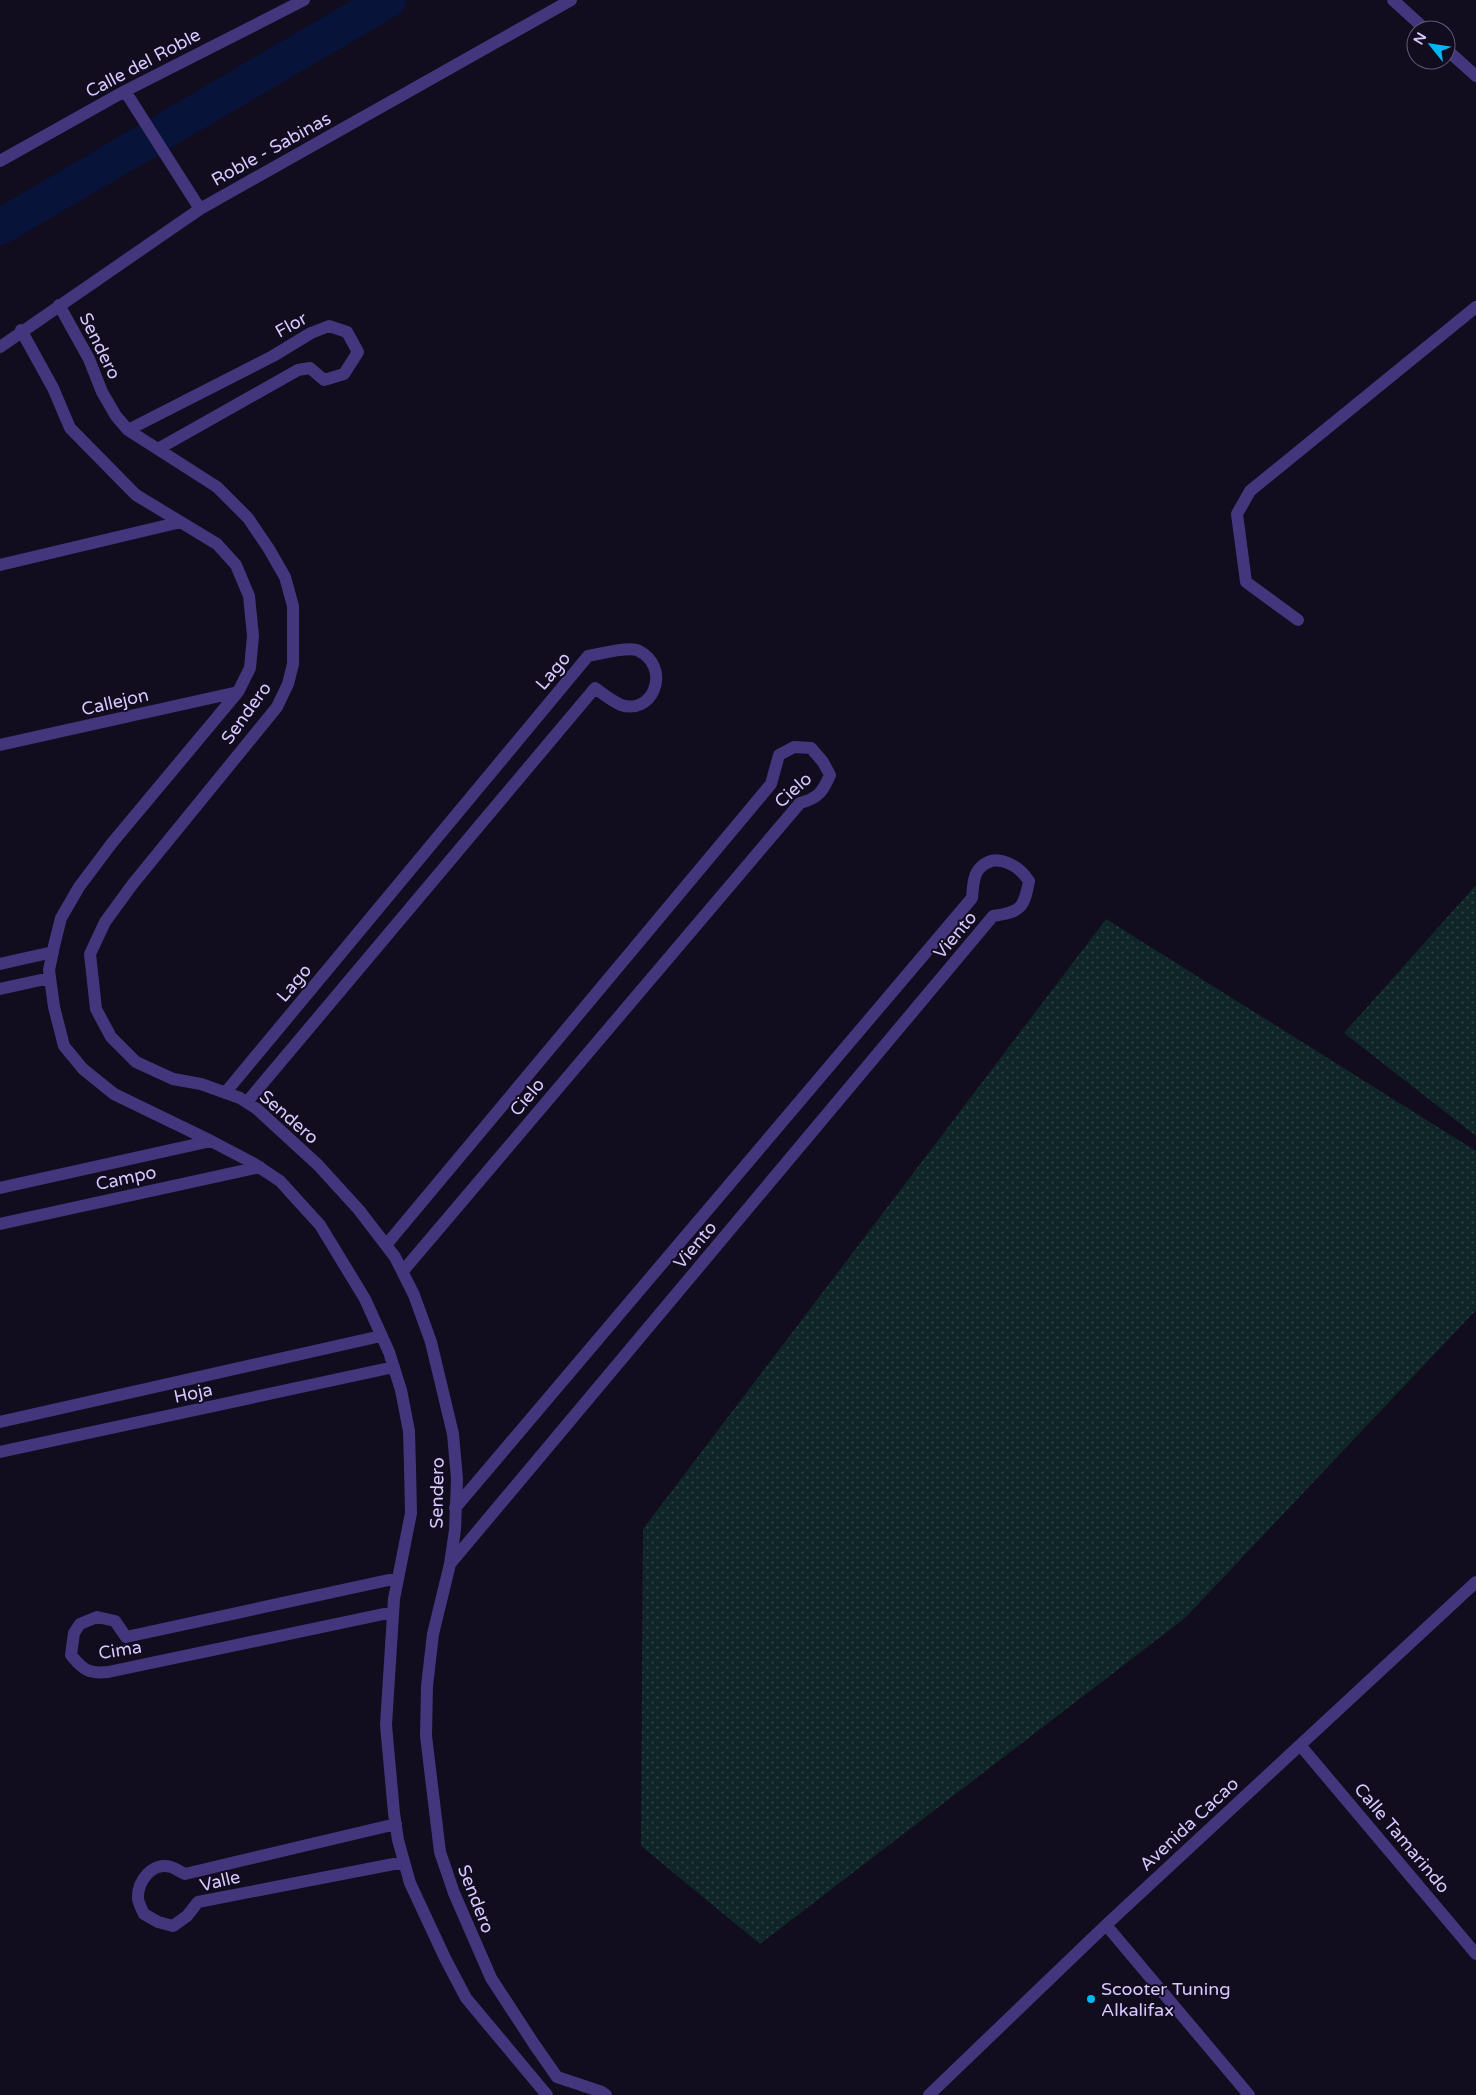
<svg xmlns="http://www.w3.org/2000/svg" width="1476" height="2095" font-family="'Varela Round',sans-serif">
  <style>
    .grass { fill: url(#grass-dots) }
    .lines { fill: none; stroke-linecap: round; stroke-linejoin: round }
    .canal { stroke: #08133a; stroke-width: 36 }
    .minor { stroke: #44367d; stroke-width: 12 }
    .poi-dot { fill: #00b6f3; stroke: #110c1e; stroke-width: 2 }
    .labels { text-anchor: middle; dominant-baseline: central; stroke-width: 4; stroke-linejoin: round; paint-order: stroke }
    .street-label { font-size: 18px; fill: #d7c8ff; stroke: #110c1e }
    .poi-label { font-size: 18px; fill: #d7c8ff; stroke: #110c1e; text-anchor: start }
  </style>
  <defs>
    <pattern id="grass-dots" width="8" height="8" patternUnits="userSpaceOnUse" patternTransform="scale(1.25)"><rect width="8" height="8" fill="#0f2528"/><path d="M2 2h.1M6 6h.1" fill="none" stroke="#314348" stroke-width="1.8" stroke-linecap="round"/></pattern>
  </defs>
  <rect width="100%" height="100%" fill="#110c1e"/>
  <path class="grass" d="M1476 885V1136L1344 1033Z
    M1106 919 1476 1151V1310L1185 1618 760 1944 641 1846 643 1529Z"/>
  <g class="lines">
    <path class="canal" d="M0 227 388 0"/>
    <path class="minor" d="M1393 0 1426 30
      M1446 49 1476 76
      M125 91 200 209
      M0 161 125 91 304 0
      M59 305 89 359 102 392 116 416 128 430 217 487 248 518 269 549 285 577 293 606V664L288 684 277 707 132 885 105 922 90 954 96 1009 111 1037 136 1062 173 1079 201 1084 240 1098 257 1109 318 1165 359 1210 395 1257 414 1295 431 1342 453 1434 457 1479 455 1530 450 1564 433 1634 427 1686 426 1736 440 1852 454 1893 491 1978 534 2044 557 2077 602 2092 606 2095
      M21 330 53 388 70 428 136 495 217 544 236 565 249 596 253 636 250 668 238 692 112 843 79 887 61 918 54 946 49 970 54 1007 64 1046 83 1069 114 1094 211 1141 253 1163 280 1181 320 1225 365 1299 389 1352 401 1390 409 1431 410 1467 411 1513 394 1599 386 1725 394 1813 398 1840 410 1883 445 1958 466 1998 547 2095
      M0 347 200 209 571 0
      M128 430 273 356 311 333 329 326 347 332 358 352 344 374 324 380 310 368 298 370 158 449
      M0 565 181 522
      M1298 620 1246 582 1237 514 1250 491 1476 307
      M0 745 238 692
      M0 964 53 952
      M0 989 50 978
      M225 1093 588 656C600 654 625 647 637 650 638 650 642 653 644 654 670 674 651 715 621 705 612 701 603 694 595 688L247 1102
      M0 1188 211 1141
      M0 1224 260 1167
      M386 1245 771 784 779 755 794 747 811 748 823 762 830 775C823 791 819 798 800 803L403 1271
      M0 1422 381 1336
      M0 1452 394 1367
      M450 1564 993 916C1021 912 1024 908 1029 881 1019 866 996 851 980 868 973 874 973 888 972 898L455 1508
      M393 1612 108 1672C89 1674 83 1670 71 1655L74 1633 80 1624 97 1617 115 1621 126 1637 398 1578
      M1300 1745 1476 1954
      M396 1824 185 1874C180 1872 175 1868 171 1867 152 1861 137 1882 138 1899 139 1904 142 1910 144 1914L158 1922 173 1926 187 1916 198 1902 404 1862
      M1106 1925 1249 2095
      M929 2095 1106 1925 1476 1582"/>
  </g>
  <circle class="poi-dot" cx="1091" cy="1999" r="5"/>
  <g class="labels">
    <g class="street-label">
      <text transform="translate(143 63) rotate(-28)">Calle del Roble</text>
      <text transform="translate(271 149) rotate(-29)">Roble - Sabinas</text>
      <text transform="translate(291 325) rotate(-29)">Flor</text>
      <text transform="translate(100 346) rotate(64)">Sendero</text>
      <text transform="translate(553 671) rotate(-50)">Lago</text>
      <text transform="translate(115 702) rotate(-13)">Callejon</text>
      <text transform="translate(246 713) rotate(-54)">Sendero</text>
      <text transform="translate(793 790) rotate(-42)">Cielo</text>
      <text transform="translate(955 935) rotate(-50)">Viento</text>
      <text transform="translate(294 983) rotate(-50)">Lago</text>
      <text transform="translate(527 1097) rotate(-50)">Cielo</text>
      <text transform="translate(289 1117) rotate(41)">Sendero</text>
      <text transform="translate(126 1178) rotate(-12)">Campo</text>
      <text transform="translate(695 1245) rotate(-50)">Viento</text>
      <text transform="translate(193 1393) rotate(-12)">Hoja</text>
      <text transform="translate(437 1493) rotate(-89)">Sendero</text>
      <text transform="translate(120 1650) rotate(-9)">Cima</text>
      <text transform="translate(1189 1824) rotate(-43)">Avenida Cacao</text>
      <text transform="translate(1402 1838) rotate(50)">Calle Tamarindo</text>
      <text transform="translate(220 1881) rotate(-13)">Valle</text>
      <text transform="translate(476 1899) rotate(69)">Sendero</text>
    </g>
    <g class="poi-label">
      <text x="1101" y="1989">Scooter Tuning<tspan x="1101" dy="21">Alkalifax</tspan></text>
    </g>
  </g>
  <g transform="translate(1431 45) rotate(300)"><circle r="24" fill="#110c1e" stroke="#605778"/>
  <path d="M0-4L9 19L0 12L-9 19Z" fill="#00b6f3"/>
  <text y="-8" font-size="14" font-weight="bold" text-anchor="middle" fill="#d7c8ff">N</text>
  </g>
</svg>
